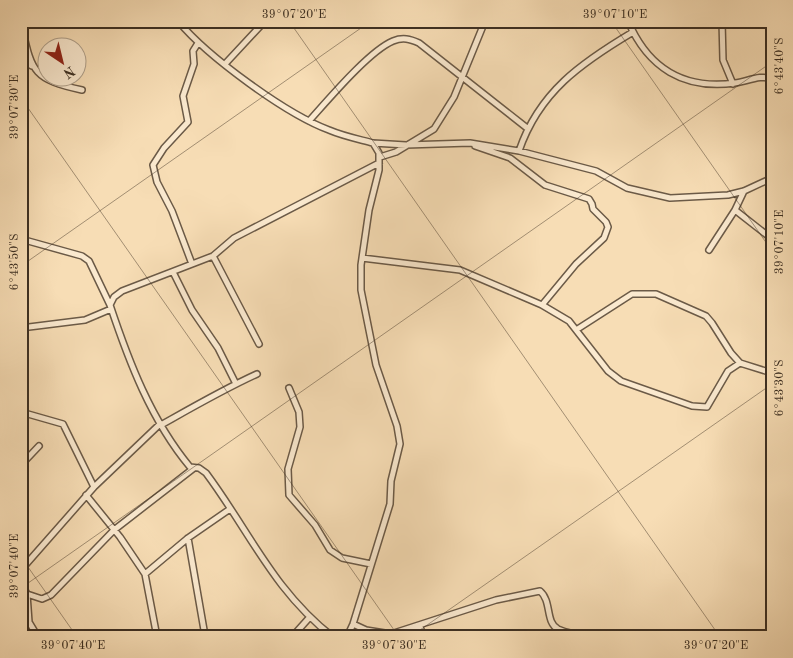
<svg xmlns="http://www.w3.org/2000/svg" width="793" height="658" font-family="'Old Standard TT',serif">
  <style>
    .lines { fill: none; stroke-linecap: round; stroke-linejoin: round }
    .street-casing { stroke: #6b5a47; stroke-width: 8 }
    .street { stroke: #fae9cf; stroke-width: 5 }
    .ticks { fill: none; stroke: #3c2f22; stroke-width: 1; stroke-opacity: 0.45 }
    .neatline { fill: none; stroke: #3c2f22; stroke-width: 2 }
    .ticks-label { font-size: 12px; text-anchor: middle; fill: #3c2f22 }
  </style>
  <rect width="100%" height="100%" fill="#f7ddb5"/>
  <filter id="stains"><feTurbulence type="fractalNoise" baseFrequency=".004" numOctaves="4"/><feColorMatrix values="0 0 0 0 .2 0 0 0 0 .09 0 0 0 0 .02 0 0 0 .5 -.17"/></filter>
  <radialGradient id="worn" r=".72"><stop offset=".6" stop-color="#630" stop-opacity="0"/><stop offset="1" stop-color="#630" stop-opacity=".3"/></radialGradient>
  <g class="lines">
    <g class="street-casing">
      <path id="street" d="M178 21C208 57 286 114 329 130 343 136 358 139 373 143L379 153V170L369 210 361 265V290L376 365 397 426 400 444 391 481 390 504 353 624 347 637
        M628 21C648 68 684 90 735 83 746 82 761 74 772 79
        M722 21 723 60 733 84
        M21 23C32 71 31 79 82 90
        M21 60 32 66
        M225 64 265 21
        M309 121C328 100 369 51 393 41 403 37 410 39 419 43L527 128
        M373 143 406 145 470 143 519 151 596 171 627 188 670 198 728 195 744 191 772 178
        M475 146 510 158 545 185 589 199 592 204 593 209 606 222 608 227 604 238 576 264 542 305
        M519 151C539 92 581 63 633 32
        M380 157 396 152 434 129 454 97 485 21
        M735 210 772 239
        M21 239 82 256 89 261 110 305
        M709 250 735 210 744 191
        M213 256 259 344
        M362 258 460 270 521 296 542 305 569 321 608 371 621 381 692 406 707 407 728 371 740 363
        M192 264 172 211 157 182 153 165 164 148 188 122 183 96 194 64 193 51 198 43
        M173 272 192 310 218 348 236 384
        M21 328 85 320 111 309
        M576 330 632 294H656L706 316 712 323 731 353 740 363 772 373
        M289 388 299 412 300 427 288 469 289 495 315 525 330 550 342 558 371 564
        M21 412 63 424 94 487
        M161 425C193 407 224 389 257 374
        M21 465 39 446
        M86 495 120 537 145 574 188 538 230 509
        M188 538 204 630
        M21 570 94 487 160 424
        M145 574 157 637
        M21 583 27 594 29 622 38 637
        M27 594 42 599 51 595 114 530 194 468
        M353 624 366 630 391 634 496 600 540 591C552 601 545 622 558 629 566 633 577 634 585 637
        M420 626 423 637
        M292 637 309 618
        M333 637C273 590 250 532 206 473L199 468 190 467C151 420 129 362 110 305L114 297 122 291 213 256 234 238 379 163"/>
    </g>
    <use href="#street" class="street"/>
  </g>
  <path class="ticks" d="M289 21 720 637M611 21 772 251M21 98 399 637M21 266 371 21M21 557 77 637M21 588 772 62M410 637 772 384"/>
  <rect width="793" height="658" fill="none" stroke="#f7ddb5" stroke-width="55"/>
  <g transform="translate(62 62) rotate(145)"><circle r="24" fill="#fae9cf" stroke="#ae9f8a"/>
  <path d="M0-4L9 19L0 12L-9 19Z" fill="#8f2418"/>
  <text y="-8" font-size="14" font-weight="bold" text-anchor="middle" fill="#3c2f22">N</text>
  </g>
  <rect x="28" y="28" width="738" height="602" class="neatline"/>
  <g class="ticks-label">
    <text x="294" y="18">39°07'20"E</text>
    <text x="615" y="18">39°07'10"E</text>
    <text transform="translate(779 66) rotate(-90)" y="4">6°43'40"S</text>
    <text transform="translate(14 107) rotate(-90)" y="4">39°07'30"E</text>
    <text transform="translate(779 242) rotate(-90)" y="4">39°07'10"E</text>
    <text transform="translate(14 262) rotate(-90)" y="4">6°43'50"S</text>
    <text transform="translate(779 388) rotate(-90)" y="4">6°43'30"S</text>
    <text transform="translate(14 566) rotate(-90)" y="4">39°07'40"E</text>
    <text x="73" y="649">39°07'40"E</text>
    <text x="394" y="649">39°07'30"E</text>
    <text x="716" y="649">39°07'20"E</text>
  </g>
  <rect width="100%" height="100%" filter="url(#stains)"/>
  <rect width="100%" height="100%" fill="url(#worn)"/>
</svg>
